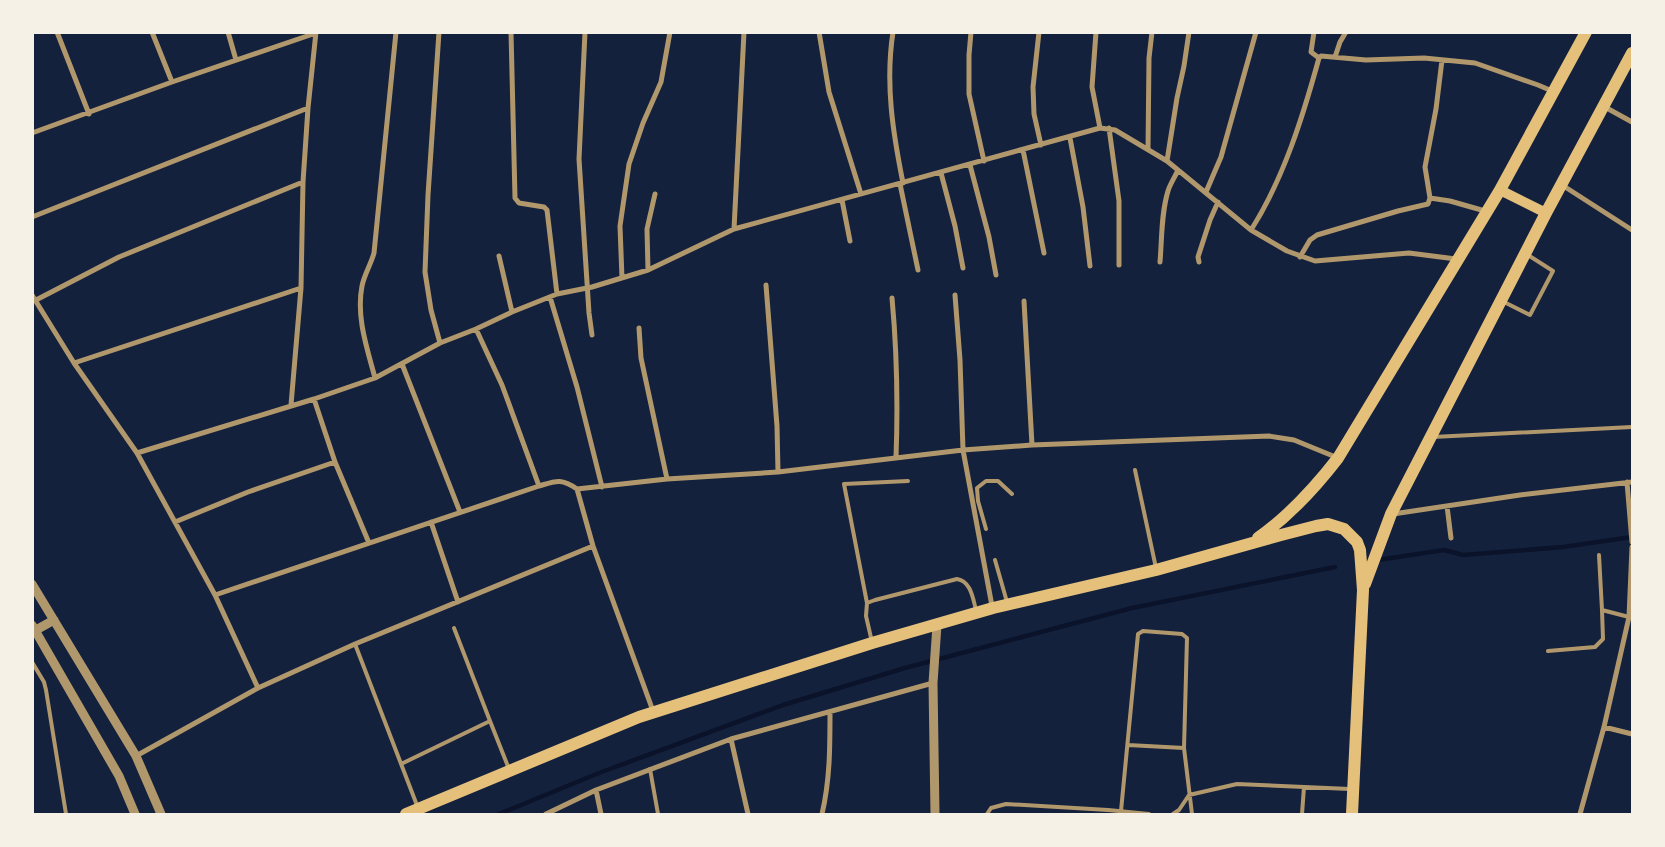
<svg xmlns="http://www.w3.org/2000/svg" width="1665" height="847" font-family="'Varela Round',sans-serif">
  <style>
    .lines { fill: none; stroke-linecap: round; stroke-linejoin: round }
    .stream { stroke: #0b132b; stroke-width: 4.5 }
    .service { stroke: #b1986c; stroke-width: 4 }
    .minor { stroke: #b1986c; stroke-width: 5 }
    .tertiary { stroke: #b1986c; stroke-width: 9 }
    .secondary { stroke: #e5c07b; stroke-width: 10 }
    .primary { stroke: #e5c07b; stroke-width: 12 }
  </style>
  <rect width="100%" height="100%" fill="#14213d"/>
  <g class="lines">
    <path class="stream" d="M1378 560 1444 550 1463 555 1563 547 1632 537
      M499 814 599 773 783 705 905 668 1132 608 1335 567"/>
    <path class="service" d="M1502 301 1530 315 1553 271 1528 255
      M1433 437 1632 427
      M1135 470 1156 568
      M986 529 978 501 977 488 986 481H998L1012 494
      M1599 555 1602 610
      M995 560 1007 602
      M867 603 844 484 908 481
      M454 628 490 721
      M872 642 866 616 867 603 875 600 957 579C971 581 973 599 976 610
      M355 644 418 808
      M1548 651 1595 647 1603 639 1602 610 1629 617
      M32 662 44 682 46 690 66 814
      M1128 745 1184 748
      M401 764 490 721 509 769
      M650 769 658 814
      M1121 811 1138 634 1143 631 1182 634 1187 638 1184 748 1192 814
      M987 814 991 808 1006 804 1108 810 1149 814
      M1173 814 1179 810 1189 795 1237 784 1350 789
      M1302 814 1304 787"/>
    <path class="minor" d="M57 32 89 114
      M152 32 172 82
      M228 32 236 60
      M439 32 428 195 425 272 431 310 440 343
      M511 32 515 198 519 203 544 207 547 210 557 294
      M585 32 579 159 589 313 592 335
      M819 32 829 92 861 194
      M893 32C885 84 893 133 903 183
      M971 32 969 55V94L984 161
      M1039 32 1033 87 1034 114 1041 145
      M1096 32 1092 87 1100 128
      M1314 32 1311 52 1319 58
      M1335 57 1340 42 1346 32
      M1603 106 1632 122
      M1109 128 1119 201V265
      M32 133 172 82 316 33
      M1070 138 1083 207 1090 266
      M1148 149 1149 58 1152 32
      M1023 150 1044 253
      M1167 161 1177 98 1184 66 1189 32
      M970 165 989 237 996 275
      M941 173 955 226 963 268
      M900 184 918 270
      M1562 185 1632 230
      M1206 192 1221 157 1256 32
      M1430 198 1425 167 1436 109 1442 60
      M1430 198 1450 201 1485 211
      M842 200 850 241
      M32 217 308 108
      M734 229 744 32
      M1251 230C1284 178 1303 116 1319 58L1321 56 1366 60 1424 58 1475 63 1538 85 1552 91
      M499 256 512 312
      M1300 257 1310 240 1317 235 1398 211 1428 204 1430 198
      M1160 262C1162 239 1161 214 1168 191 1170 184 1175 177 1178 170
      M1199 262 1198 257 1210 220 1218 202
      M648 270 647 229 655 194
      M622 278 620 226 629 164 643 123 661 82 670 32
      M766 285 777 426 778 472
      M32 295 74 363 137 453 215 595 258 688
      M955 295 960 360 963 450 992 606
      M550 297 577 387 602 487
      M892 298C897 352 898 404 896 458
      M36 300 119 257 303 182
      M1024 301 1032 445
      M639 328 641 358 667 479
      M476 329 502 385 539 486
      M74 363 301 288
      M402 364 460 512
      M375 378C367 348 356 317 362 286 364 275 371 264 374 253L396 32
      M314 399 335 462 369 543
      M291 405 301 288 303 182 308 108 316 32
      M137 453 314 399 375 378 440 343 476 329 512 312 557 294 592 287 648 270 734 229 1100 128 1115 130 1167 161 1251 230 1287 251 1315 261 1409 253 1456 259
      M1627 482 1632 542
      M577 489 667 479 778 472 963 450 1032 445 1269 436 1294 440 1338 458
      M577 489 593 546 653 711
      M1447 506 1451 538
      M1393 514 1520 495 1632 482
      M175 522 248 492 335 462
      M431 522 458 602
      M215 595 539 486C556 481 561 478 577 489
      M1604 727 1632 734
      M731 739 748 814
      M136 756 258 688 355 644 593 546
      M596 790 601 814
      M546 814 596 790 731 739 933 683
      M822 814C830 780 830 747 830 712
      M1580 814 1604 727 1629 617 1632 547"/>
    <path class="tertiary" d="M32 584 136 756 161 814
      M32 625 119 776 135 814
      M36 630 54 620
      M935 814 933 683 937 625"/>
    <path class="secondary" d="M1500 190 1546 213"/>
    <path class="primary" d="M1258 538C1289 516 1314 489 1338 458L1500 190 1586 32
      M1365 584 1391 514 1546 213 1632 53
      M406 814 639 717 872 643 993 608 1156 570 1281 535 1316 526 1328 524 1344 529 1357 542 1360 550 1363 590 1352 814"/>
  </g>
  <rect width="1665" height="847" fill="none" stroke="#f6f1e7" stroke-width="68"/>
</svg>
